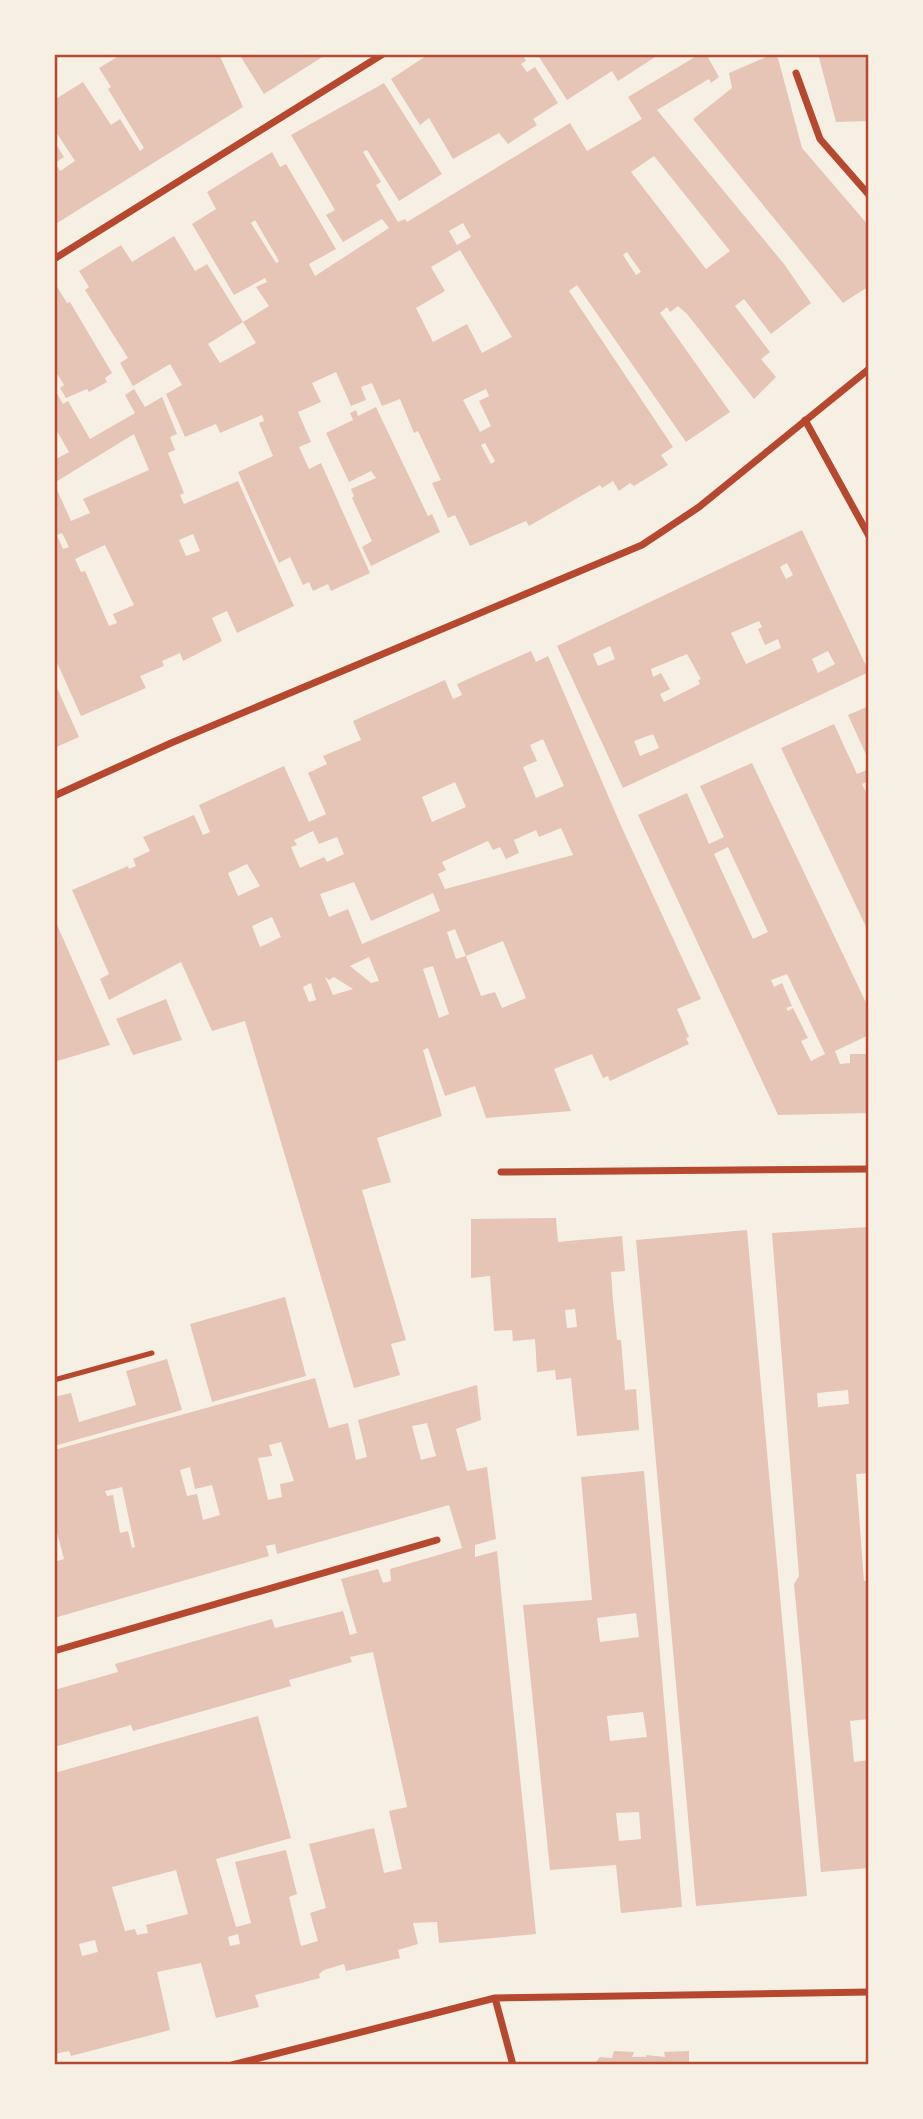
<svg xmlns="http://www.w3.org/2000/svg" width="923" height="2119" font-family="'Varela Round',sans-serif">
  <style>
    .building { fill: #e6c5b7; fill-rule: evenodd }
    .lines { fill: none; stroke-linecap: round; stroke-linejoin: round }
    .service { stroke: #b5482f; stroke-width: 5 }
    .minor { stroke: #b5482f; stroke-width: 7 }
    .neatline { fill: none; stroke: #b5482f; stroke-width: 2.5 }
  </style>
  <rect width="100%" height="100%" fill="#f6efe4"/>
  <path class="building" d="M122 54H219L243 107 54 225V141L64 157 55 163 60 171 75 161 54 129V100L83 82 111 125 120 119 140 151 144 148 108 89 111 87 99 68Z
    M239 54H327L264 94Z
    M429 54H522L526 61 521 64 527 72 535 67 558 103 533 119 537 125 508 144 499 133 453 159 429 118 420 125 391 79Z
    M537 54H660L618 81 612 71 567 100Z
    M700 54H706L719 77 711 83 709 79 657 110 784 264 811 303 771 334 744 299 735 306 770 352 761 359 776 377 754 399 687 314 678 306 670 312 667 307 660 313 730 412 686 442 577 285 569 291 673 447 661 455 668 465 634 486 630 483 619 491 613 481 602 488 600 485 529 526 526 521 470 546 455 515 448 518 432 483 441 480 418 431 414 433 400 399 382 406 372 383 361 387 366 400 351 406 336 372 312 383 321 402 298 412 311 442 299 447 309 469 321 463 370 573 331 591 328 584 313 591 309 582 303 585 290 557 279 563 238 472 273 456 259 423 264 421 262 415 220 433 216 424 185 437 166 394 182 385 170 364 133 386 120 363 128 358 85 290 89 287 79 271 121 245 132 262 174 236 195 271 207 264 243 322 208 344 220 363 256 343 243 322 269 306 256 287 267 282 265 278 234 295 192 224 216 209 207 192 272 152 280 167 286 164 336 249 309 264 315 276 389 228 382 219 343 242 326 215 335 210 291 135 384 83 442 174 399 201 367 150 363 152 381 182 376 185 398 222 405 219 407 222 570 123 587 151 642 119 628 97ZM654 156 730 251 706 269 631 172ZM255 220 279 261 276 263 251 223ZM463 223 471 237 457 245 449 231ZM460 250 512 337 482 353 467 324 433 342 416 308 445 291 431 267ZM627 252 641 272 636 275 623 255ZM486 389 489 396 479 401 491 426 480 432 463 400ZM485 443 495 461 491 464 481 445Z
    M818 54H869V121L836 122Z
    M771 55 778 58 802 148 869 226V286L843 303 693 119 732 88 729 73Z
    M56 285 67 303 70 302 112 373 105 378 107 382 89 392 87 389 66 398 60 388 64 385 54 369Z
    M54 388 63 404 68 401 90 439 135 413 125 395 134 389 145 407 162 397 177 434 170 437 175 450 168 453 184 493 180 495 184 504 238 481 294 606 237 633 227 611 212 618 222 641 183 661 180 653 162 661 164 666 140 676 146 688 81 716 54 656V483L71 521 90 513 83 499 149 470 134 434 54 483V460L69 452 54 426ZM62 533 69 547 63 549 57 535ZM193 534 200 551 186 556 179 540ZM105 545 134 605 113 614 117 623 109 626 85 571 81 572 75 559Z
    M376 407 428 516 432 514 440 532 371 566 362 547 372 541 352 498 354 496 351 489 376 478 371 471 349 482 326 433 353 420 350 413 356 410 358 416Z
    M802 530 869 672 623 788 557 646ZM787 563 793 575 786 579 780 567ZM759 621 762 627 758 629 765 645 778 639 781 648 746 664 731 633ZM610 646 615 659 598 666 593 654ZM828 651 835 664 818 673 812 659ZM687 654 701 679 698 680 700 684 664 702 660 694 670 689 661 673 653 677 651 669ZM653 734 659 748 640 756 634 741Z
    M531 651 536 662 548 656 622 828 701 999 677 1009 689 1037 686 1038 689 1044 610 1081 608 1076 603 1078 592 1054 554 1069 571 1111 486 1118 475 1086 445 1096 428 1048 423 1050 442 1116 377 1138 391 1182 362 1190 406 1340 391 1344 400 1375 354 1388 245 1021 212 1031 181 962 109 1000 100 979 109 974 72 890 128 866 129 869 136 866 133 859 150 851 143 837 194 815 203 835 210 832 199 805 284 766 309 822 326 814 308 773 327 764 323 756 361 740 353 721 445 680 453 699 462 695 457 684ZM543 739 564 786 536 798 523 767 537 761 530 745ZM455 782 466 807 432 822 422 797ZM561 828 573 855 445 889 438 874 446 870 442 862 488 841 493 850 500 847 506 859 519 853 514 840 536 830 539 837ZM313 831 319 844 337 837 344 854 327 862 324 857 300 868 291 847 297 845 294 840ZM247 864 260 886 238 896 228 873ZM354 882 371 921 433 893 440 911 362 944 348 909 329 917 320 894ZM272 917 281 937 260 947 252 926ZM455 929 466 956 503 941 526 998 502 1008 495 992 481 996 466 956 456 959 447 932ZM369 957 379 981 371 983 350 966ZM433 966 449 1014 439 1018 423 969ZM325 977 329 980 334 977 353 989 333 995ZM311 983 316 1000 309 1002 303 987Z
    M54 681 79 737 54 748Z
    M869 706V761L848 715Z
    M834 724 857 774 869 769V781L862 784 869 799V933L781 748Z
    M752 763 869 1009V1035L835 1051 840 1064 850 1063V1054H869V1113L778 1115 638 815 687 793 709 844 724 837 700 786ZM728 847 768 932 753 939 714 854ZM787 974 825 1054 811 1061 801 1041 808 1038 793 1008 788 1011 786 1008 792 1006 782 983 774 987 771 980Z
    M54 918 110 1045 54 1062Z
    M166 999 182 1040 133 1055 116 1019Z
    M556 1218 558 1242 622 1236 625 1271 611 1272 613 1300 617 1340H621L625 1390 636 1389 639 1430 577 1436 571 1378 556 1380 555 1370 537 1372 535 1339 513 1341 512 1330 494 1331 490 1276 471 1278V1219ZM575 1309 577 1327 567 1328 565 1310Z
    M869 1227V1473L856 1474 864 1581 869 1580V1719L850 1721 854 1762 869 1760V1868L821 1872 794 1584 799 1576 772 1233ZM848 1390 849 1404 818 1407 817 1393Z
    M747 1230 807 1896 696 1906 636 1240Z
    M285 1297 306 1376 212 1402 190 1324Z
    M167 1359 182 1410 54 1446V1397L71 1393 79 1422 136 1405 126 1371Z
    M315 1378 329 1428 348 1423 356 1460 367 1457 358 1420 477 1385 481 1420 456 1429 467 1471 487 1467 496 1539 475 1545V1557L497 1551 536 1934 439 1943 437 1922 413 1923 418 1944 398 1950 400 1958 346 1971 344 1964 324 1970 319 1974 320 1978 255 1995 259 2007 216 2018 201 1963 157 1972 170 2030 71 2056 69 2051 54 2054V1801H57L54 1773 258 1716 291 1838 216 1859 236 1927 251 1923 235 1862 286 1850 297 1894 289 1897 301 1946 318 1941 310 1913 326 1908 309 1844 374 1828 384 1873 402 1869 389 1811 407 1807 373 1652 350 1657 352 1662 289 1680 291 1686 133 1731 131 1725 54 1747V1690L118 1672 115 1664 272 1619 275 1628 343 1611 350 1635 357 1633 341 1579 378 1569 383 1583 391 1581 390 1569 462 1548 449 1505 277 1554 275 1544 266 1546 269 1556 54 1618V1562L64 1559 54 1521V1450ZM427 1423 436 1456 421 1460 412 1426ZM281 1442 294 1481 280 1484 282 1497 268 1500 258 1458 272 1456 269 1445ZM190 1467 195 1489 212 1485 220 1515 203 1520 197 1494 187 1496 180 1470ZM122 1487 135 1547 132 1548 128 1531 120 1533 113 1495 107 1496 105 1491ZM176 1870 188 1914 146 1925 148 1933 137 1935 135 1929 125 1931 112 1887ZM238 1934 240 1944 230 1946 228 1937ZM95 1940 98 1952 82 1956 79 1944Z
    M644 1471 682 1907 621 1913 616 1865 550 1870 523 1605 592 1600 581 1477ZM636 1613 639 1637 600 1642 597 1618ZM643 1712 647 1737 610 1741 607 1716ZM639 1812 641 1839 619 1841 616 1813Z
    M614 2051 634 2052 632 2057H647L646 2055 665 2057 664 2052 689 2051V2065H594L600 2057 612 2058Z"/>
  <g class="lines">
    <path class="service" d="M54 1380 152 1353"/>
    <path class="minor" d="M796 73 820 139 869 195
      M54 259 383 54
      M805 420 869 536
      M54 796 171 743 642 545 699 507 869 369
      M501 1172 869 1169
      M54 1651 437 1540
      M495 1998 513 2065
      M232 2065 495 1998 869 1992"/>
  </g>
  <rect width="923" height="2119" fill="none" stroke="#f6efe4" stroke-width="112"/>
  <rect x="56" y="56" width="811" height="2007" class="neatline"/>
</svg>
